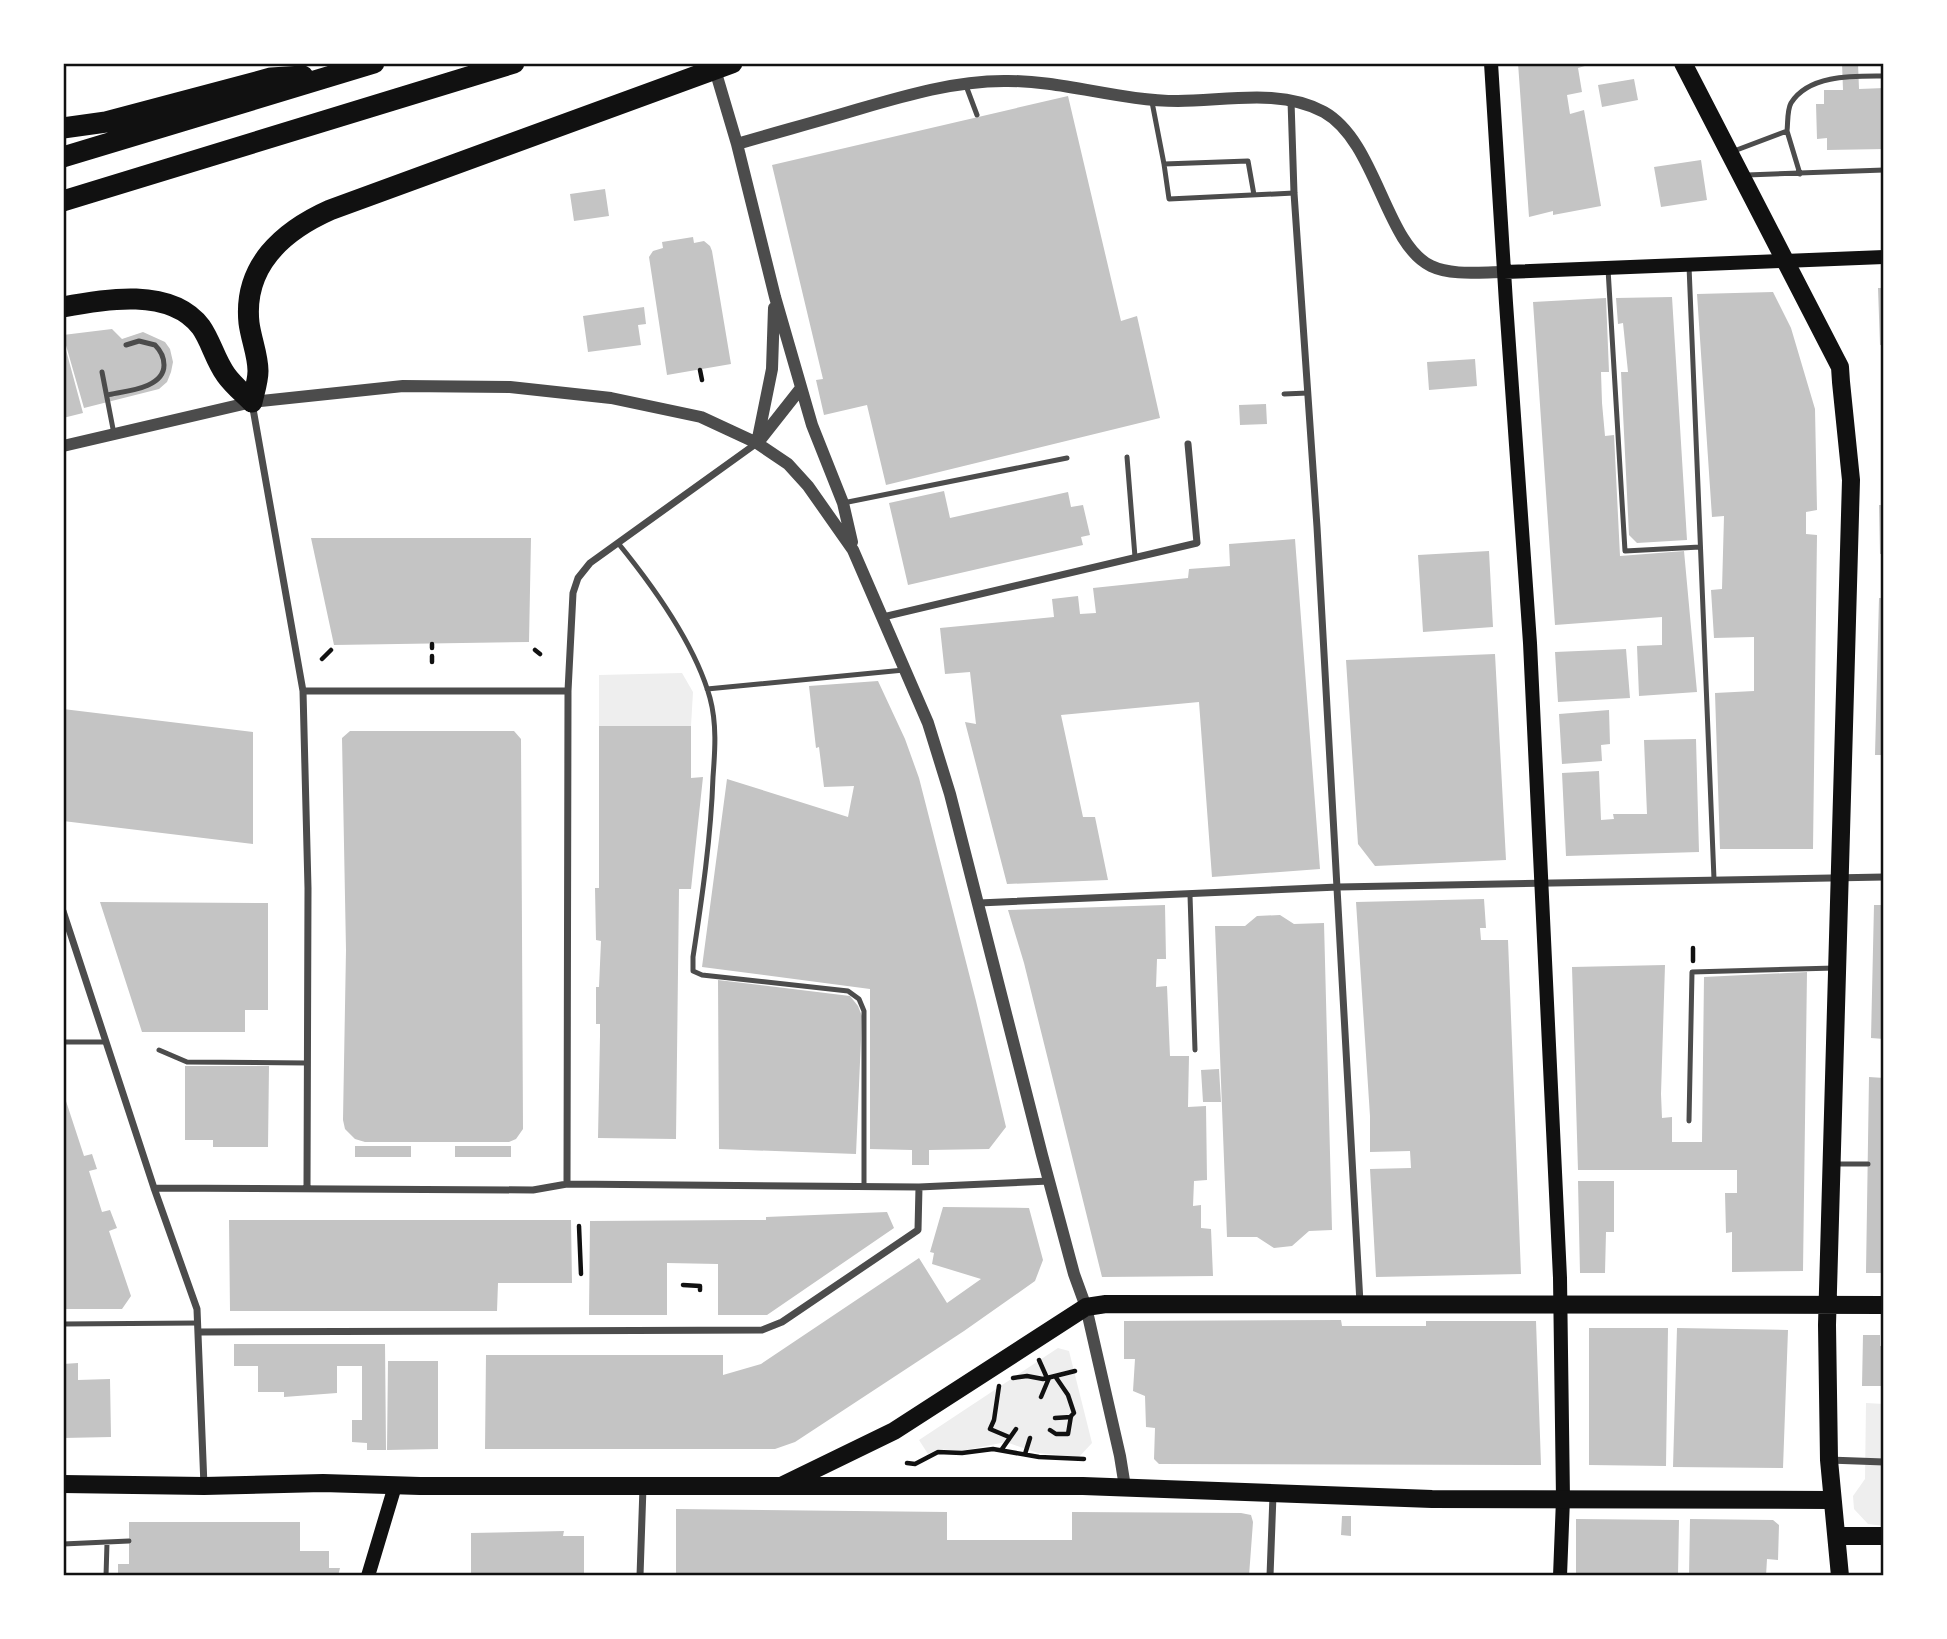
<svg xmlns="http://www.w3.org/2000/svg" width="1947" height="1639" font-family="'Source Sans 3',sans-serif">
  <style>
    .green { fill: #eee }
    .building { fill: #c4c4c4 }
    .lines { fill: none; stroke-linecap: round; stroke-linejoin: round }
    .path { stroke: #111; stroke-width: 4.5 }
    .service { stroke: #4c4c4c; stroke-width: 5 }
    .minor { stroke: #4c4c4c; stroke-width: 7 }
    .tertiary { stroke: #4c4c4c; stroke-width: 12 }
    .secondary { stroke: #111; stroke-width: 14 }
    .primary { stroke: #111; stroke-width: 18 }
    .motorway { stroke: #111; stroke-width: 21 }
    .neatline { fill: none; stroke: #111; stroke-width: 2.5 }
  </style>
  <rect width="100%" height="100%" fill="#fff"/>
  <path class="green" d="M682 673 693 692 691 726H599V675Z
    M1058 1348 1069 1351 1092 1443 1079 1457 1038 1453 1006 1442 961 1451 938 1449 928 1454 919 1440Z
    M1866 1403 1884 1404V1526L1868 1524 1854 1509 1853 1496 1865 1479Z"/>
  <path class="building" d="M1518 63H1595L1578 68 1582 92 1567 95 1570 114 1584 110 1601 206 1553 215V211L1529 217Z
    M1842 63H1858L1859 89 1884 88V149L1827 150V138L1817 139 1816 104H1824V90H1843Z
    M1634 79 1638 100 1602 107 1598 85Z
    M1068 96 1121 321 1137 316 1160 418 886 485 867 405 824 415 816 380 823 379 772 165Z
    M1701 160 1707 200 1661 207 1654 167Z
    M605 189 609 216 574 221 570 194Z
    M693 237 694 243 704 241 710 246 712 251 731 364 667 375 649 257 653 251 663 248 662 242Z
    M1878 288H1884V345H1880Z
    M1773 292 1791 328 1815 409 1817 510 1806 512V534L1817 535 1813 849H1720L1715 693 1754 691V637L1714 638 1711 590 1722 589 1724 516 1712 517 1697 294Z
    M1672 297 1687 540 1637 543 1629 535 1621 372H1628L1623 323 1618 324 1616 298Z
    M1606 298 1609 372H1601L1602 403 1605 436 1614 435 1620 556 1684 551 1697 692 1639 696 1637 646 1662 645V617L1555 625 1533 302Z
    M644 307 646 324 638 325 641 345 588 352 583 316Z
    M112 329 122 339 143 332 165 342 170 349 173 362 171 372 167 382 159 389 84 408 63 335Z
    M66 350 83 413 63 418V351Z
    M1475 359 1477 386 1429 390 1427 362Z
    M1266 404 1267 424 1240 425 1239 405Z
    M944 491 950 518 1068 492 1071 507 1083 505 1090 535 1081 537 1083 545 908 585 889 503Z
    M1879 505H1884V554H1880Z
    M311 538H531L529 642 334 645Z
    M1295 539 1320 869 1212 877 1199 702 1061 715 1083 817H1095L1108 880 1007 884 965 722 976 724 970 672 945 674 940 628 1054 617 1052 599 1078 596 1080 614 1096 613 1093 588 1188 578 1189 569 1230 566 1229 544Z
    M1489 551 1493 627 1423 632 1418 555Z
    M1879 598H1884V755H1875Z
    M1626 649 1630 698 1558 702 1555 652Z
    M1495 654 1506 860 1375 866 1358 844 1346 660Z
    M878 681 905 739 919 778 976 1001 1006 1127 989 1149 929 1150V1165H912V1150L870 1149V989L702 967 727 779 848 817 854 786 824 787 819 747 816 748 809 686Z
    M63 709 253 732V844L63 821Z
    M1609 710 1610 744 1601 745 1602 761 1562 764 1559 714Z
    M599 726H691V778L703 777 691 889H679L676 1139 598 1138 600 1036V1024H596V987H599L601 941 596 940 595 888H599Z
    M350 731H514L521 739 523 1129 516 1139 509 1142H365L355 1139 345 1129 343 1120 346 950 342 738Z
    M1696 739 1699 852 1566 856 1562 773 1599 771 1601 820 1614 819 1613 814H1647L1644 740Z
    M1484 899 1486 928H1480L1481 940H1508L1521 1274 1376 1277 1370 1169 1411 1168 1410 1151 1370 1152V1116L1356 902Z
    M100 902 268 903V1010H245V1032H142Z
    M1165 905 1166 959H1157L1156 987 1167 986 1170 1056H1189L1188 1107 1206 1106 1207 1180 1194 1181 1193 1206 1201 1205V1228L1211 1229 1213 1276 1102 1277 1024 963 1008 910Z
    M1874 905H1884V1039L1871 1038Z
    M1280 915 1294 924 1324 923 1332 1230 1309 1231 1292 1246 1274 1248 1257 1237H1227L1215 926H1245L1257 916Z
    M1665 965 1661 1094 1662 1118 1672 1117V1142H1702L1704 977 1807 972 1803 1271 1732 1272V1232L1726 1233 1725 1193H1737V1170H1578L1572 967Z
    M718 980 850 996 858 1006 862 1016 856 1154 719 1149Z
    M185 1066H269L268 1147H213V1140H185Z
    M1219 1069 1221 1102H1203L1201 1070Z
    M1869 1077 1884 1078V1273H1866Z
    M63 1092 84 1156 92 1154 97 1169 89 1171 102 1212 110 1210 117 1228 109 1231 131 1296 122 1309H63Z
    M355 1146H411V1157H355Z
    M455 1146H511V1157H455Z
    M1578 1181H1614V1232H1606L1605 1273H1580Z
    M943 1207 1029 1208 1043 1260 1035 1281 964 1331 795 1442 775 1449H485L486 1355H723V1375L761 1364 919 1258 947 1303 981 1279 932 1264 934 1253 930 1252Z
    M887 1212 894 1228 767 1315H718V1264L667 1263V1315H589L590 1221 745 1220H766V1217Z
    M229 1220H571L572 1283H498L497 1311H230Z
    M1341 1320 1342 1326H1426V1321H1536L1541 1465 1159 1464 1154 1459 1155 1428 1146 1427 1145 1396 1133 1391 1135 1359H1124V1321Z
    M1589 1328H1668L1666 1466 1589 1465Z
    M1677 1328 1788 1330 1783 1468 1673 1467Z
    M1863 1335H1880V1346H1884V1386H1862Z
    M234 1344H385L386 1450H367V1443L352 1442V1420H362V1366H337V1393L284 1397V1392H258V1366H234Z
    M388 1361H438V1449L387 1450Z
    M78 1363V1380L110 1379 111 1437 63 1438V1364Z
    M676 1509 947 1512V1540H1072V1512L1241 1513 1251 1515 1253 1522 1249 1576H676Z
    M1342 1516H1351V1536L1341 1535Z
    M1576 1519 1679 1520 1678 1576H1576Z
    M1690 1519 1773 1520 1779 1525 1778 1560 1767 1559 1766 1576H1689Z
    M129 1522H300V1551H329V1568H340L338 1576H118V1564H129Z
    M564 1531 563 1536H584V1576H471V1533Z"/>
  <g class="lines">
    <path class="path" d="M700 370 702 380
      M432 644V648
      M535 650 540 654
      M322 659 331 650
      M432 662V656
      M1693 961V948
      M579 1226 581 1274
      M683 1285 700 1286V1290
      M1039 1360 1047 1378
      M1013 1378 1027 1376 1043 1379 1075 1371
      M999 1386 994 1420 990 1429 1009 1437
      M1041 1397 1049 1378
      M1055 1418 1071 1417
      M1050 1430 1056 1434H1068L1071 1416 1074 1413 1068 1395 1055 1376
      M1002 1449 1016 1429
      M1025 1454 1030 1438
      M907 1463 915 1464 938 1452 962 1453 993 1449 1039 1457 1084 1459"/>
    <path class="service" d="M965 83 977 115
      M1152 102 1164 164
      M1787 131 1800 174
      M1734 151 1787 131C1788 123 1787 110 1791 103 1809 74 1855 76 1884 76
      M1747 175 1884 170
      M1254 195 1248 161 1164 164 1169 199 1294 193
      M1689 266 1714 879
      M1608 269 1625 551 1700 547
      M102 372 114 434
      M1284 394 1308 393
      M107 395C124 391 164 389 164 365 164 357 161 351 155 345L139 341 126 345
      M1127 457 1135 557
      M843 503 1067 458
      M618 543C653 586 695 644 710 698 717 724 715 751 713 777 711 837 702 898 693 957V971L702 975 848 991 859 999 864 1011V1186
      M707 689 904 670
      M1190 895 1195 1050
      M63 1042H106
      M159 1050 187 1062 307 1063
      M1689 1121 1692 972 1835 968
      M1835 1164H1868
      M63 1324 198 1323
      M63 1544 129 1541
      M106 1576 107 1543"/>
    <path class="minor" d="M1291 101 1294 193 1317 527 1360 1303
      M252 403 303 691 308 888 307 1188
      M883 617 1197 543 1188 444
      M303 691H568
      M979 903 1338 887 1884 877
      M63 911 154 1188 197 1309 204 1486
      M567 1184 568 691 573 593 578 578 590 563 757 443
      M154 1188 533 1190 567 1184 919 1187 1049 1181
      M199 1332 762 1330 782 1322 918 1230 919 1187
      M1829 1460 1884 1462
      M640 1576 643 1487
      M1270 1576 1273 1495"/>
    <path class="tertiary" d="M713 63 737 144 775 297 812 425 843 503 852 542
      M737 144C778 132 819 121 859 109 907 95 955 81 1004 81 1062 80 1119 101 1178 101 1225 101 1280 88 1324 112 1377 142 1385 244 1431 266 1452 276 1481 272 1504 272
      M760 440 801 388
      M757 443 772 369 774 308
      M63 446 252 402 403 386 510 387 611 398 701 417 757 443 788 464 808 486 853 550 928 723 950 794 1042 1155 1074 1274 1086 1307 1120 1456 1125 1487"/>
    <path class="secondary" d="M1491 63 1506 303 1530 643 1560 1278 1563 1499 1560 1576
      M1504 272 1884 257
      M368 1576 395 1486"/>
    <path class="primary" d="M1683 63 1840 367 1841 382 1851 480 1827 1325 1829 1460 1840 1576
      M63 1484 204 1486 323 1483 420 1486H1083L1432 1499 1832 1500
      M783 1485 894 1431 1086 1307 1106 1304 1884 1305
      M1837 1536H1884"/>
    <path class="motorway" d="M63 128 106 122 271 78 303 76
      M63 157 374 63
      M63 201 514 63
      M63 307C104 299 171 287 201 327 211 341 215 360 226 375 233 385 243 393 252 402
      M252 402C254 393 258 381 258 371 258 355 251 339 249 323 243 266 283 231 330 210L732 63"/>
  </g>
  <rect width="1947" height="1639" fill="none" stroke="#ffffff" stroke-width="130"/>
  <rect x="65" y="65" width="1817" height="1509" class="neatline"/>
</svg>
